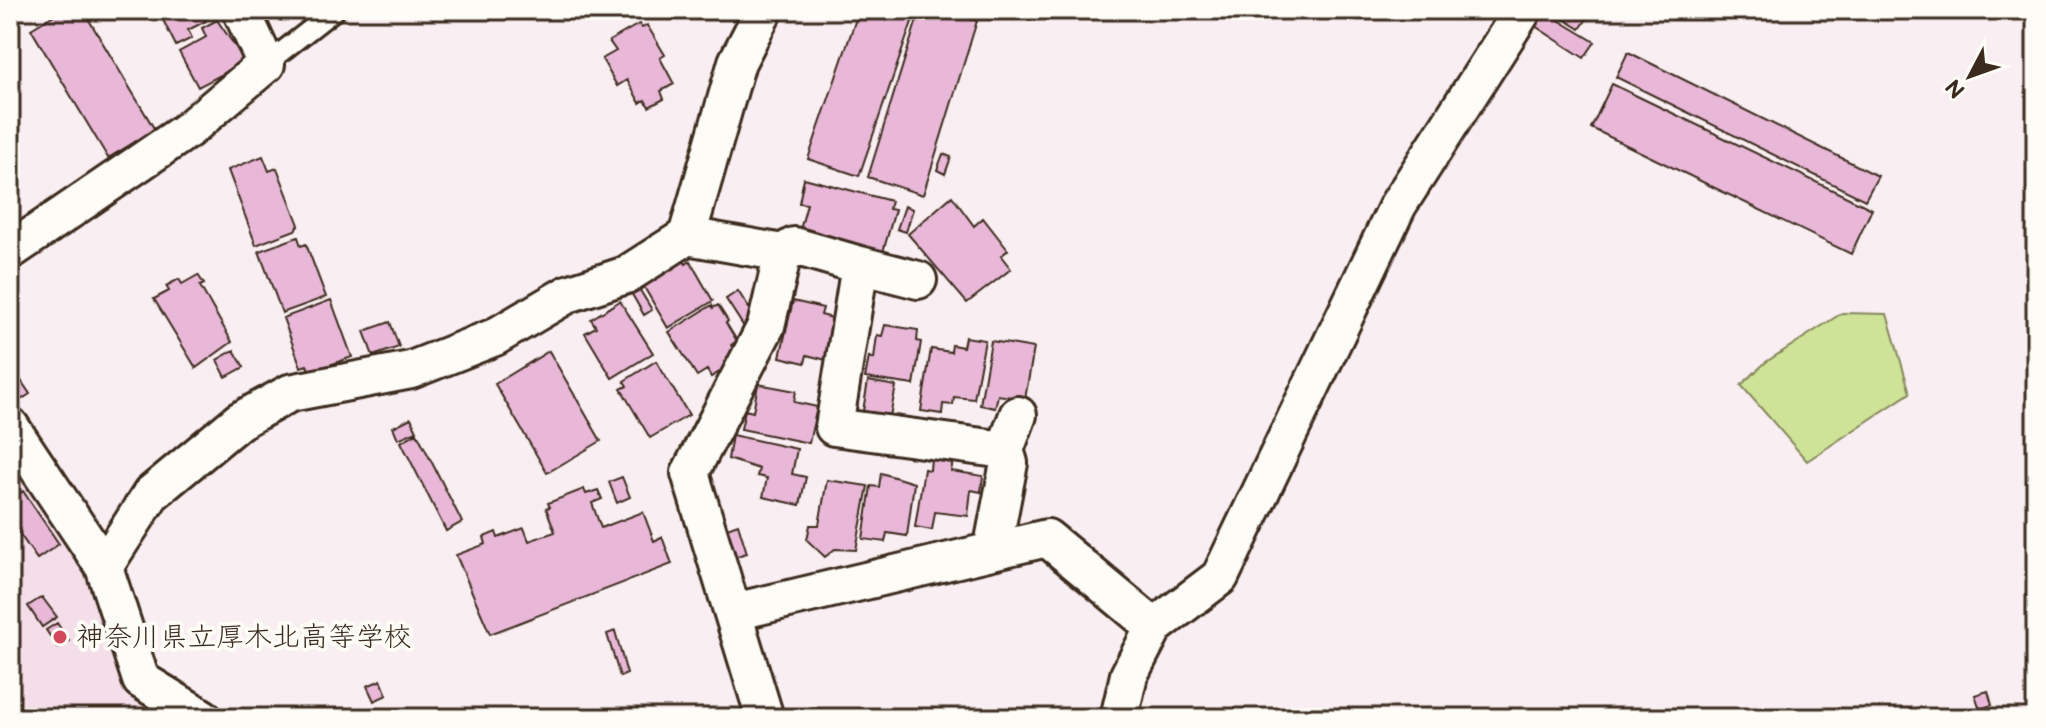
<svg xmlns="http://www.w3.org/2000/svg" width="2046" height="728" font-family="'Balsamiq Sans','Klee One',sans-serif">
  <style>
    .built { fill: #f4deea }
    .green { fill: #cfe398; stroke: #85865b; stroke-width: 2 }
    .building { fill: #e9b8d8; stroke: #3b2a1e; stroke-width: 2 }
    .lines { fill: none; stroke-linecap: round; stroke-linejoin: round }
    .lane-casing { stroke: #3b2a1e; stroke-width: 24 }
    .street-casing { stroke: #3b2a1e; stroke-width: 42 }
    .lane { stroke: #fdfcf7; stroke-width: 18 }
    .street { stroke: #fdfcf7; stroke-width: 36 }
    .poi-dot { fill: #d1495b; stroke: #fdfcf7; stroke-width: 3 }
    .labels { text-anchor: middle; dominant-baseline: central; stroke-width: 8; stroke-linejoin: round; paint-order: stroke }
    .poi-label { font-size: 28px; fill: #3b2a1e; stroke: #fdfcf7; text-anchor: start }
  </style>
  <rect width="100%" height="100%" fill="#f9eef1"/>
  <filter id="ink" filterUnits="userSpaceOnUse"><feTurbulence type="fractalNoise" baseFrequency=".0125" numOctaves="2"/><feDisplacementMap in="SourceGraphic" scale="16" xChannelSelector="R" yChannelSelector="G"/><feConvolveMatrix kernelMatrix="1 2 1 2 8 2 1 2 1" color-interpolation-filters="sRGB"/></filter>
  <g filter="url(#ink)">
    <path class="built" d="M10 450 92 577 126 696 162 718H10Z"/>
    <path class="green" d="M1842 313 1887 314 1910 393 1807 461 1741 385 1766 362Z"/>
    <path class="building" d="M62 10H83L155 130 108 158 31 29Z
      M158 10H201L206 21 188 30 192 38 176 46Z
      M859 10H916L859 176 808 159Z
      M920 10H943L977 21 923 195 868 177Z
      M1542 10 1595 42 1584 58 1532 24Z
      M1550 10H1593L1580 29Z
      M217 20 246 62 198 87 179 52 206 37 202 28Z
      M639 24 642 28 647 25 665 55 660 58 674 84 661 91 664 99 649 107 645 100 640 103 627 80 617 86 602 59 616 51 609 41Z
      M1628 52 1878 176 1865 200 1616 77Z
      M1612 84 1872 209 1851 254 1591 128Z
      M943 154 951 157 945 174 937 170Z
      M263 156 269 171 277 168 299 225 295 230 256 245 228 170Z
      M804 178 891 201 889 209 895 210 883 252 800 230 807 204 799 203Z
      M952 196 974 226 983 218 1008 250 1001 256 1011 269 967 303 908 234Z
      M905 206 913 209 906 232 897 229Z
      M298 237 301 246 306 244 326 297 282 313 259 251Z
      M682 259 686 264 690 261 713 301 668 328 644 287Z
      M198 275 204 284 200 286 232 342 196 368 154 299 169 291 166 286 179 279 182 284Z
      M638 287 652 310 644 315 630 291Z
      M738 291 752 313 744 327 726 299Z
      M331 300 352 357 310 372 307 365 301 367 283 318Z
      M620 301 653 353 612 378 585 333 596 327 591 319Z
      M793 301 823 308 821 315 836 319 826 360 807 355 805 363 780 357Z
      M712 305 713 308 718 305 728 321 726 323 737 341 731 345 736 354 724 362 728 367 711 377 707 370 697 376 669 332Z
      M390 322 399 347 373 356 364 331Z
      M885 325 918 330 917 341 921 342 914 385 865 378 869 357 874 359 877 335 882 336Z
      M965 337 985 340 974 399 954 397 953 405 943 404 942 414 921 411 931 349 951 352 952 345 963 347Z
      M991 341 1034 348 1025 399 998 395 995 408 980 405Z
      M234 350 244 367 226 377 217 360Z
      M549 351 601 441 547 473 495 384Z
      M656 361 689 415 650 438 621 389 627 386 624 381Z
      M20 379 30 394 16 403 10 385Z
      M868 381 896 386 890 416 863 411Z
      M758 384 796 391 794 402 817 407 809 443 741 429 745 410 753 412Z
      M411 418 417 431 398 439 393 427Z
      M417 433 462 522 446 531 401 442Z
      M732 435 797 449 792 474 806 477 800 505 763 497 767 478 757 476 759 469 728 459Z
      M931 458 953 461 951 471 983 476 981 492 971 490 968 516 935 512 932 530 915 527 924 469 930 470Z
      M881 473 914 483 907 536 887 533 885 542 863 539 871 486 879 487Z
      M622 477 630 497 617 503 609 482Z
      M827 480 868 486 856 550 835 549 825 557 807 540 810 525H819Z
      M584 489 586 494 598 490 602 499 592 503 601 528 643 512 654 541 662 537 672 564 490 634 456 555 486 544 484 537 496 532 498 538 524 528 529 541 555 532 546 508 550 507 548 503Z
      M23 491 59 544 37 559 10 520V499Z
      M738 524 747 553 733 557 724 529Z
      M42 597 57 617 42 627 28 606Z
      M57 623 69 641 58 648 46 630Z
      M615 631 627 674 620 677 607 634Z
      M381 680 387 695 374 701 367 686Z
      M1988 691 1992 705 1980 709 1975 695Z"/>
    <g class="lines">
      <g class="lane-casing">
        <path id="lane" d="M266 64 335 10"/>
      </g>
      <g class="street-casing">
        <path id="street" d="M687 236 737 62 764 10
          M10 251 189 129 266 64 241 10
          M783 253 794 246 860 265 834 427 1005 450 1009 463 992 551
          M860 265 918 280
          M10 426 104 567 141 680 203 718
          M1005 450 1018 415
          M104 567 151 494 239 421 290 393 411 370 495 337 568 294 626 275 687 236 783 253 766 326 690 473 765 718
          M734 612 1047 538 1154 627 1129 675 1119 718
          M1154 627 1220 577 1398 205 1523 10"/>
      </g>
      <use href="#lane" class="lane"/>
      <use href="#street" class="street"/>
    </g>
  </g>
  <circle class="poi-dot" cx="60" cy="637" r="8"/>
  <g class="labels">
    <g class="poi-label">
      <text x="76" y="637">神奈川県立厚木北高等学校</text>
    </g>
  </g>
  <rect width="2046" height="728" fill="none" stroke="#fdfcf7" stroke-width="40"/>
  <rect x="20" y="20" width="2006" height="688" fill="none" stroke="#3b2a1e" stroke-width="3" filter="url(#ink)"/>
  <g transform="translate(1970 76) rotate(229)" stroke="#fdfcf7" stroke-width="6" paint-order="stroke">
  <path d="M0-6L14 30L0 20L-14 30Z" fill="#3b2a1e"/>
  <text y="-12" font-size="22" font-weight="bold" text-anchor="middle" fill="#3b2a1e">N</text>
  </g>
</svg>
